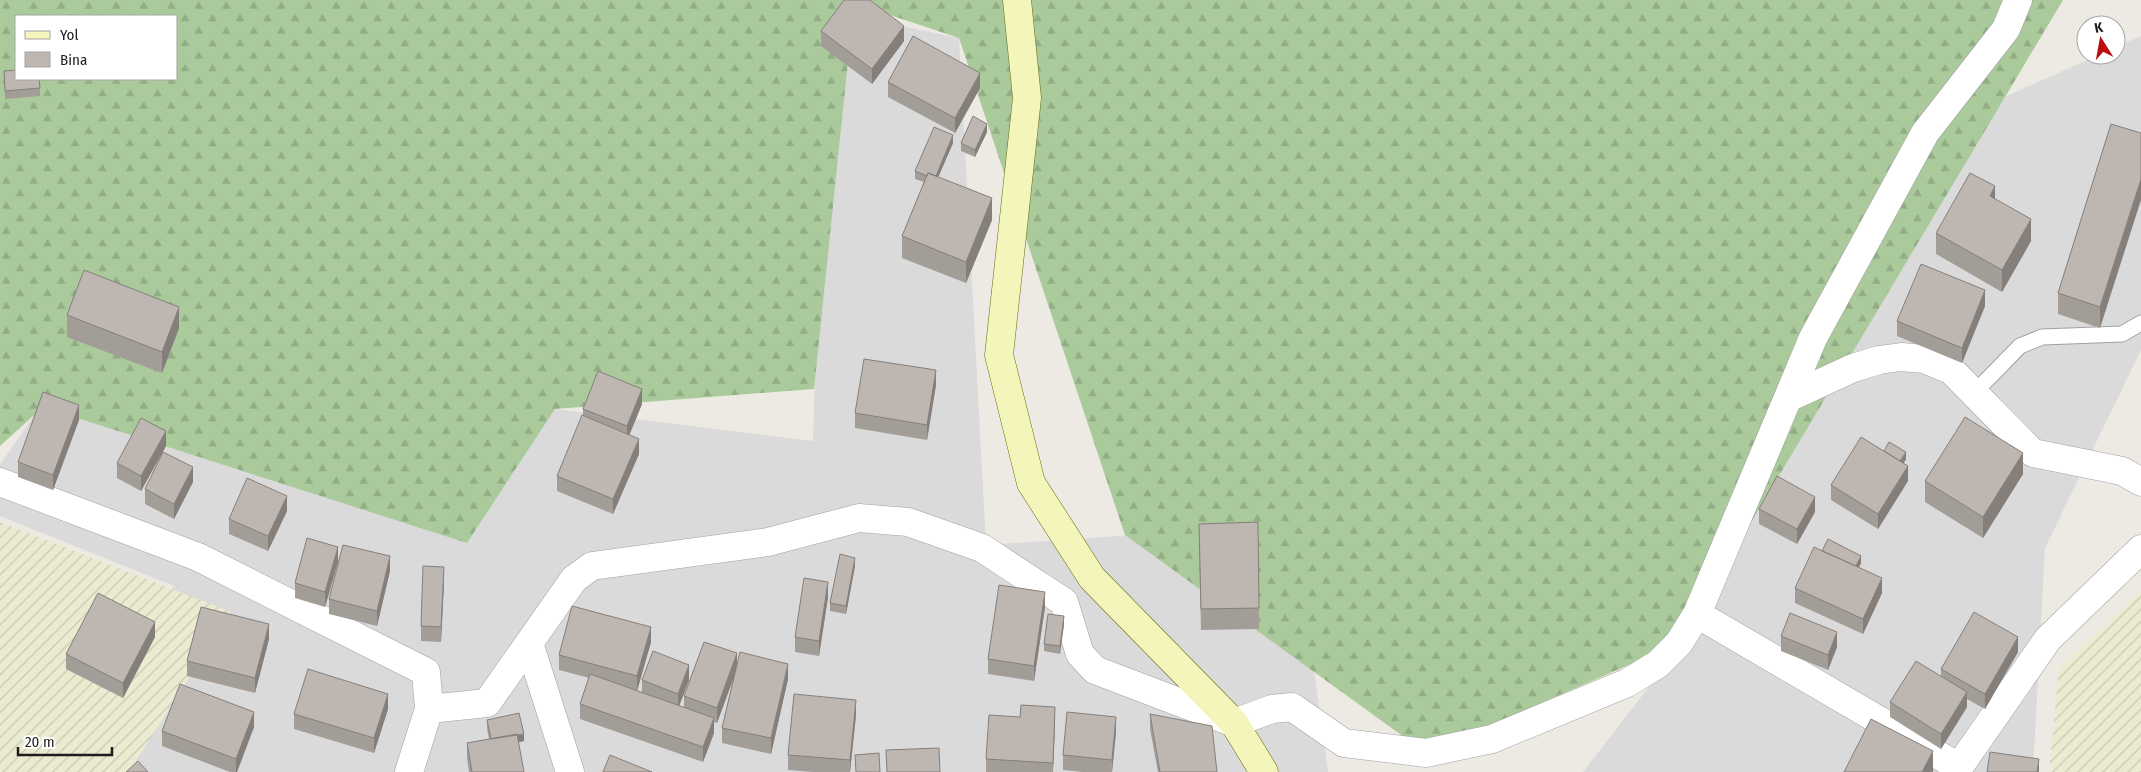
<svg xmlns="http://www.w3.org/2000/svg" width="2141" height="772" font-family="'Fira Sans Condensed',sans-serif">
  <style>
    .residential { fill: #dbdada }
    .farmland { fill: url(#farmland-furrows) }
    .forest { fill: url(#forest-firs); fill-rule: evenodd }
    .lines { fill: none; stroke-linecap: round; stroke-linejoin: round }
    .lane-casing { stroke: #a1a1a1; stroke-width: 17 }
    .street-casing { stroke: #a1a1a1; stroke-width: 29 }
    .secondary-casing { stroke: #646c0c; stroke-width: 29 }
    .lane { stroke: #fff; stroke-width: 15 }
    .street { stroke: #fff; stroke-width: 28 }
    .secondary { stroke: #f3f5ba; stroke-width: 28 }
    .wall { fill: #a39d97 }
    .shaded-wall { fill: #857f7b }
    .building { fill: #beb6b0; stroke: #857f7b }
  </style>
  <defs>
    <pattern id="farmland-furrows" width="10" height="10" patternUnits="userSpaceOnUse" patternTransform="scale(1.25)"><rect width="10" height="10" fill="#eaebd0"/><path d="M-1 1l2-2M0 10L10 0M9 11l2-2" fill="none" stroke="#c8c9b2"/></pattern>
    <pattern id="forest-firs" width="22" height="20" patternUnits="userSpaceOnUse" patternTransform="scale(1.25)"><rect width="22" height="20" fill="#aaca9b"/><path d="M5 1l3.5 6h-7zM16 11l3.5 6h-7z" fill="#92ad85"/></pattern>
  </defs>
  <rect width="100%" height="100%" fill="#edeae3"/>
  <path class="residential" d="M825 10 959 38 986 545 1294 524 1328 772H57L174 586 0 516V465L70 362 467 543 555 409 813 441Z
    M2141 36V350L2045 548 2033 772H1583L1689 635 1925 133 2098 55H2116V47Z"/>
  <path class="farmland" d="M0 522 231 612 129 772H0Z
    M2141 591V772H2049L2059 669Z"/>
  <path class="forest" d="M0 0H2063L1679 643 1426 753 1125 535 959 38 854 3 814 389 555 409 467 543 43 407 0 446ZM16 16H176V79H16Z"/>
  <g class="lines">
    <g class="lane-casing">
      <path id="lane" d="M1974 393 2020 346 2042 337 2122 334 2141 323"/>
    </g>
    <g class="street-casing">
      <path id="street" d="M1788 398 1853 368 1879 360 1901 357 1924 359 1951 370 2033 453 2122 471 2141 482
        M0 482 198 557 426 672 429 709 409 772
        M1697 614 1959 767V772
        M529 643 570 772
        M429 709 487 703 574 579 592 566 768 542 859 518 908 522 982 548 1064 602 1080 654 1095 670 1234 723 1272 709 1292 707 1344 743 1426 753 1492 739 1627 683 1658 664 1679 643 1697 614 1813 338 1925 133 2006 29 2018 0
        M1959 767 2048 639 2141 549"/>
    </g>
    <g class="secondary-casing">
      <path id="secondary" d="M1017 0 1027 98 999 355 1031 483 1092 578 1234 723 1264 772"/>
    </g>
    <use href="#lane" class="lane"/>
    <use href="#street" class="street"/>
    <use href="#secondary" class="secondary"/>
  </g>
  <path class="wall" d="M821 31 904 41 872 84 821 46Z
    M4 71 40 88V96L5 99Z
    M888 82 980 88 955 133 888 97Z
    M2111 124 2100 328 2058 314V293Z
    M987 132 975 157 961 151V143Z
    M953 143 938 177 992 220 966 283 902 258V236L924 182 915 179V171Z
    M1995 199 2031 241 2002 292 1936 254V233Z
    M1985 306 1962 363 1897 336V321Z
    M67 315 179 328 162 373 67 337Z
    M936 385 927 440 855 428V413Z
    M642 404 629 435 639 454 613 514 557 491V476L583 415V409Z
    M79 420 53 490 18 477V462Z
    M166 446 141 491 117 478V463Z
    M1884 451 1906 459 1903 463 1908 481 1878 529 1831 500V485Z
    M2023 474 1983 538 1925 502V481Z
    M193 482 174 519 145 504V489Z
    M1759 509 1815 512 1797 544 1759 524Z
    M287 511 268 551 229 534V519Z
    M1199 545 1259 608V629L1201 630Z
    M1822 551 1861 563 1859 568 1882 593 1863 634 1795 603V588Z
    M338 562 325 607 295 598V583Z
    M855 566 846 614 830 611V603Z
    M390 571 377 626 329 614V599Z
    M444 582 441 642 421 641V626Z
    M828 597 819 656 795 652V637Z
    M1045 607 1034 681 988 674V659Z
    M1064 624 1060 654 1044 651V644Z
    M1781 636 1837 647 1828 670 1781 651Z
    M155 637 123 698 66 669V654Z
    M269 639 255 693 187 676V661Z
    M651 642 637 691 642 693V680H689L679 706 684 708V696L737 664 788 679 771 754 722 743V728L734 676 717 723 714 722V733L703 762 580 719V704L589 678 559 670V655Z
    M2018 652 1985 709 1967 699V707L1941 749 1890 717V702L1941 676V669Z
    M388 709 374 753 294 729V714Z
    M1150 714 1217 772H1158L1150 729Z
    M856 715 850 772H813L788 770V755Z
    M487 720 524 741 518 742 524 772H469L467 758V743L489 739 487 728Z
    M1055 722 1053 772H986V759Z
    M254 727 237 772H230L162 746V731Z
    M1116 732 1112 772H1082L1063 770V755Z"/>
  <path class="shaded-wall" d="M904 26V41L872 84V69Z
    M980 73V88L955 133V118Z
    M987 124V132L975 157V150Z
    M953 135V143L934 187V179Z
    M2141 179V200L2100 328V307Z
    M1995 186V208L1990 196Z
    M992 198V220L966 283V262Z
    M2031 219V241L2002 292V270Z
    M1985 290V306L1962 363V348Z
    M179 307V328L162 373V352Z
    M936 370V385L927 440V425Z
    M642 389V404L627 441V426Z
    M79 405V420L53 490V475Z
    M166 431V446L141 491V476Z
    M639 439V454L613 514V499Z
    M1906 452V459L1900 470V462Z
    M2023 453V474L1983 538V517Z
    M1908 466V481L1878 529V514Z
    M193 467V482L174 519V504Z
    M287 496V511L268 551V536Z
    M1815 497V512L1797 544V529Z
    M338 547V562L325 607V592Z
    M390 556V571L377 626V611Z
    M1861 556V563L1854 576V569Z
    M855 558V566L846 614V606Z
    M444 567V582L441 642V627Z
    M1882 578V593L1863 634V619Z
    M828 582V597L819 656V641Z
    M1045 592V607L1034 681V666Z
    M1064 616V624L1060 654V646Z
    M155 622V637L123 698V683Z
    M269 624V639L255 693V678Z
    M651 627V642L637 691V676Z
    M1837 632V647L1828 670V655Z
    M2018 637V652L1985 709V694Z
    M737 653V669L717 723V708Z
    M788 664V679L771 754V738Z
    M689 665V680L678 709V694Z
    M1967 692V707L1941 749V734Z
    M388 694V709L374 753V738Z
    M856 700V715L850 772V760Z
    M1055 707V722L1053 772V763Z
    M254 712V727L237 772H236V759Z
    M1116 717V732L1112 772V760Z
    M714 718V733L703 762V747Z
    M524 734V741L491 748V740Z
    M1933 751V772H1922Z
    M2039 759V772H2037Z"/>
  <path class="building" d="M844 0H870L904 26 872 69 821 31Z
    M913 36 980 73 955 118 888 82Z
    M16 70V79H39L40 88 5 91 4 71Z
    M973 116 987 124 975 150 961 143Z
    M2111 124 2141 133V179L2100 307 2058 293Z
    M934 127 953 135 936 176 928 173 927 176 915 171Z
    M928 173 992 198 966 262 902 236Z
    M1970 173 1995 186 1990 196 2031 219 2002 270 1936 233Z
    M1921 264 1985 290 1962 348 1897 321Z
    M84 270 179 307 162 352 67 315Z
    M864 359 936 370 927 425 855 413Z
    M598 371 642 389 627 426 583 409Z
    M43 392 79 405 53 475 18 462Z
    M582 415 639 439 613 499 557 476Z
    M1965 417 2023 453 1983 517 1925 481Z
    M141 418 166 431 141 476 117 463Z
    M1861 437 1908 466 1878 514 1831 485Z
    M1889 442 1906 452 1900 461 1884 451Z
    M163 452 193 467 174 504 145 489Z
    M1777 476 1815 497 1797 529 1759 509Z
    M247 478 287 496 268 536 229 519Z
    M1258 522 1259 608 1201 609 1199 524Z
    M307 538 338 547 325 592 295 583Z
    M1828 539 1861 556 1856 566 1822 551Z
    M343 545 390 556 377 611 329 599Z
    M1814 547 1882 578 1863 619 1795 588Z
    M840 554 855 558 846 606 830 603Z
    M423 566 444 567 441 627 421 626Z
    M804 578 828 582 819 641 795 637Z
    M999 585 1045 592 1034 666 988 659Z
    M98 593 155 622 123 683 66 654Z
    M572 606 651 627 637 676 559 655Z
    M201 607 269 624 255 678 187 661Z
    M1974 612 2018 637 1985 694 1941 669Z
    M1790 613 1837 632 1828 655 1781 636Z
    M1048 614 1064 616 1060 646 1044 644Z
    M704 642 737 653 717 708 684 696Z
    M653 651 689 665 678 694 642 680Z
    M740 652 788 664 771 738 722 728Z
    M1916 661 1967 692 1941 734 1890 702Z
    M308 669 388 694 374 738 294 714Z
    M590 674 714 718 703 747 580 704Z
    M180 684 254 712 236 759 162 731Z
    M794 694 856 700 850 760 788 755Z
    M1021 705 1055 707 1053 763 986 759 989 715 1020 717Z
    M1067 712 1116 717 1112 760 1063 755Z
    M519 713 524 734 491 739 487 720Z
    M1150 714 1212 726 1217 772H1160Z
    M1871 719 1933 751 1922 772H1844Z
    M517 734 524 772H472L467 743Z
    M939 748 940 772H887L886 750Z
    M1990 752 2039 759 2037 772H1987Z
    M879 753 880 772H856L855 755Z
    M610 755 652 772H603Z
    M138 761 148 772H126Z"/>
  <rect x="15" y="15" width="162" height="65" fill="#ffffff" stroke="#a5a5a5"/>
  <rect x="25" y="31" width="25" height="8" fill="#f3f5ba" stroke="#a5a5a5"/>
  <text x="60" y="40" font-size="15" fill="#1d1d1d">Yol</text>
  <rect x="25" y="52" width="25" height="15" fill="#beb6b0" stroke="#a5a5a5"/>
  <text x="60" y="65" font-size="15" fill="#1d1d1d">Bina</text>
  <g transform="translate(2101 40) rotate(349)"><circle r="24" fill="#ffffff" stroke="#a5a5a5"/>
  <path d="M0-4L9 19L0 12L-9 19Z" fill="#bc0e12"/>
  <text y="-8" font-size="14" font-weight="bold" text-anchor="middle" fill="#1d1d1d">K</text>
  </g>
  <path d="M18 747v8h94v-8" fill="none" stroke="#1d1d1d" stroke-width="2.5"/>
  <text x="25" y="747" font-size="15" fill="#1d1d1d" stroke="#ffffff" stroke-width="4" paint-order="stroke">20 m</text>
</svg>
